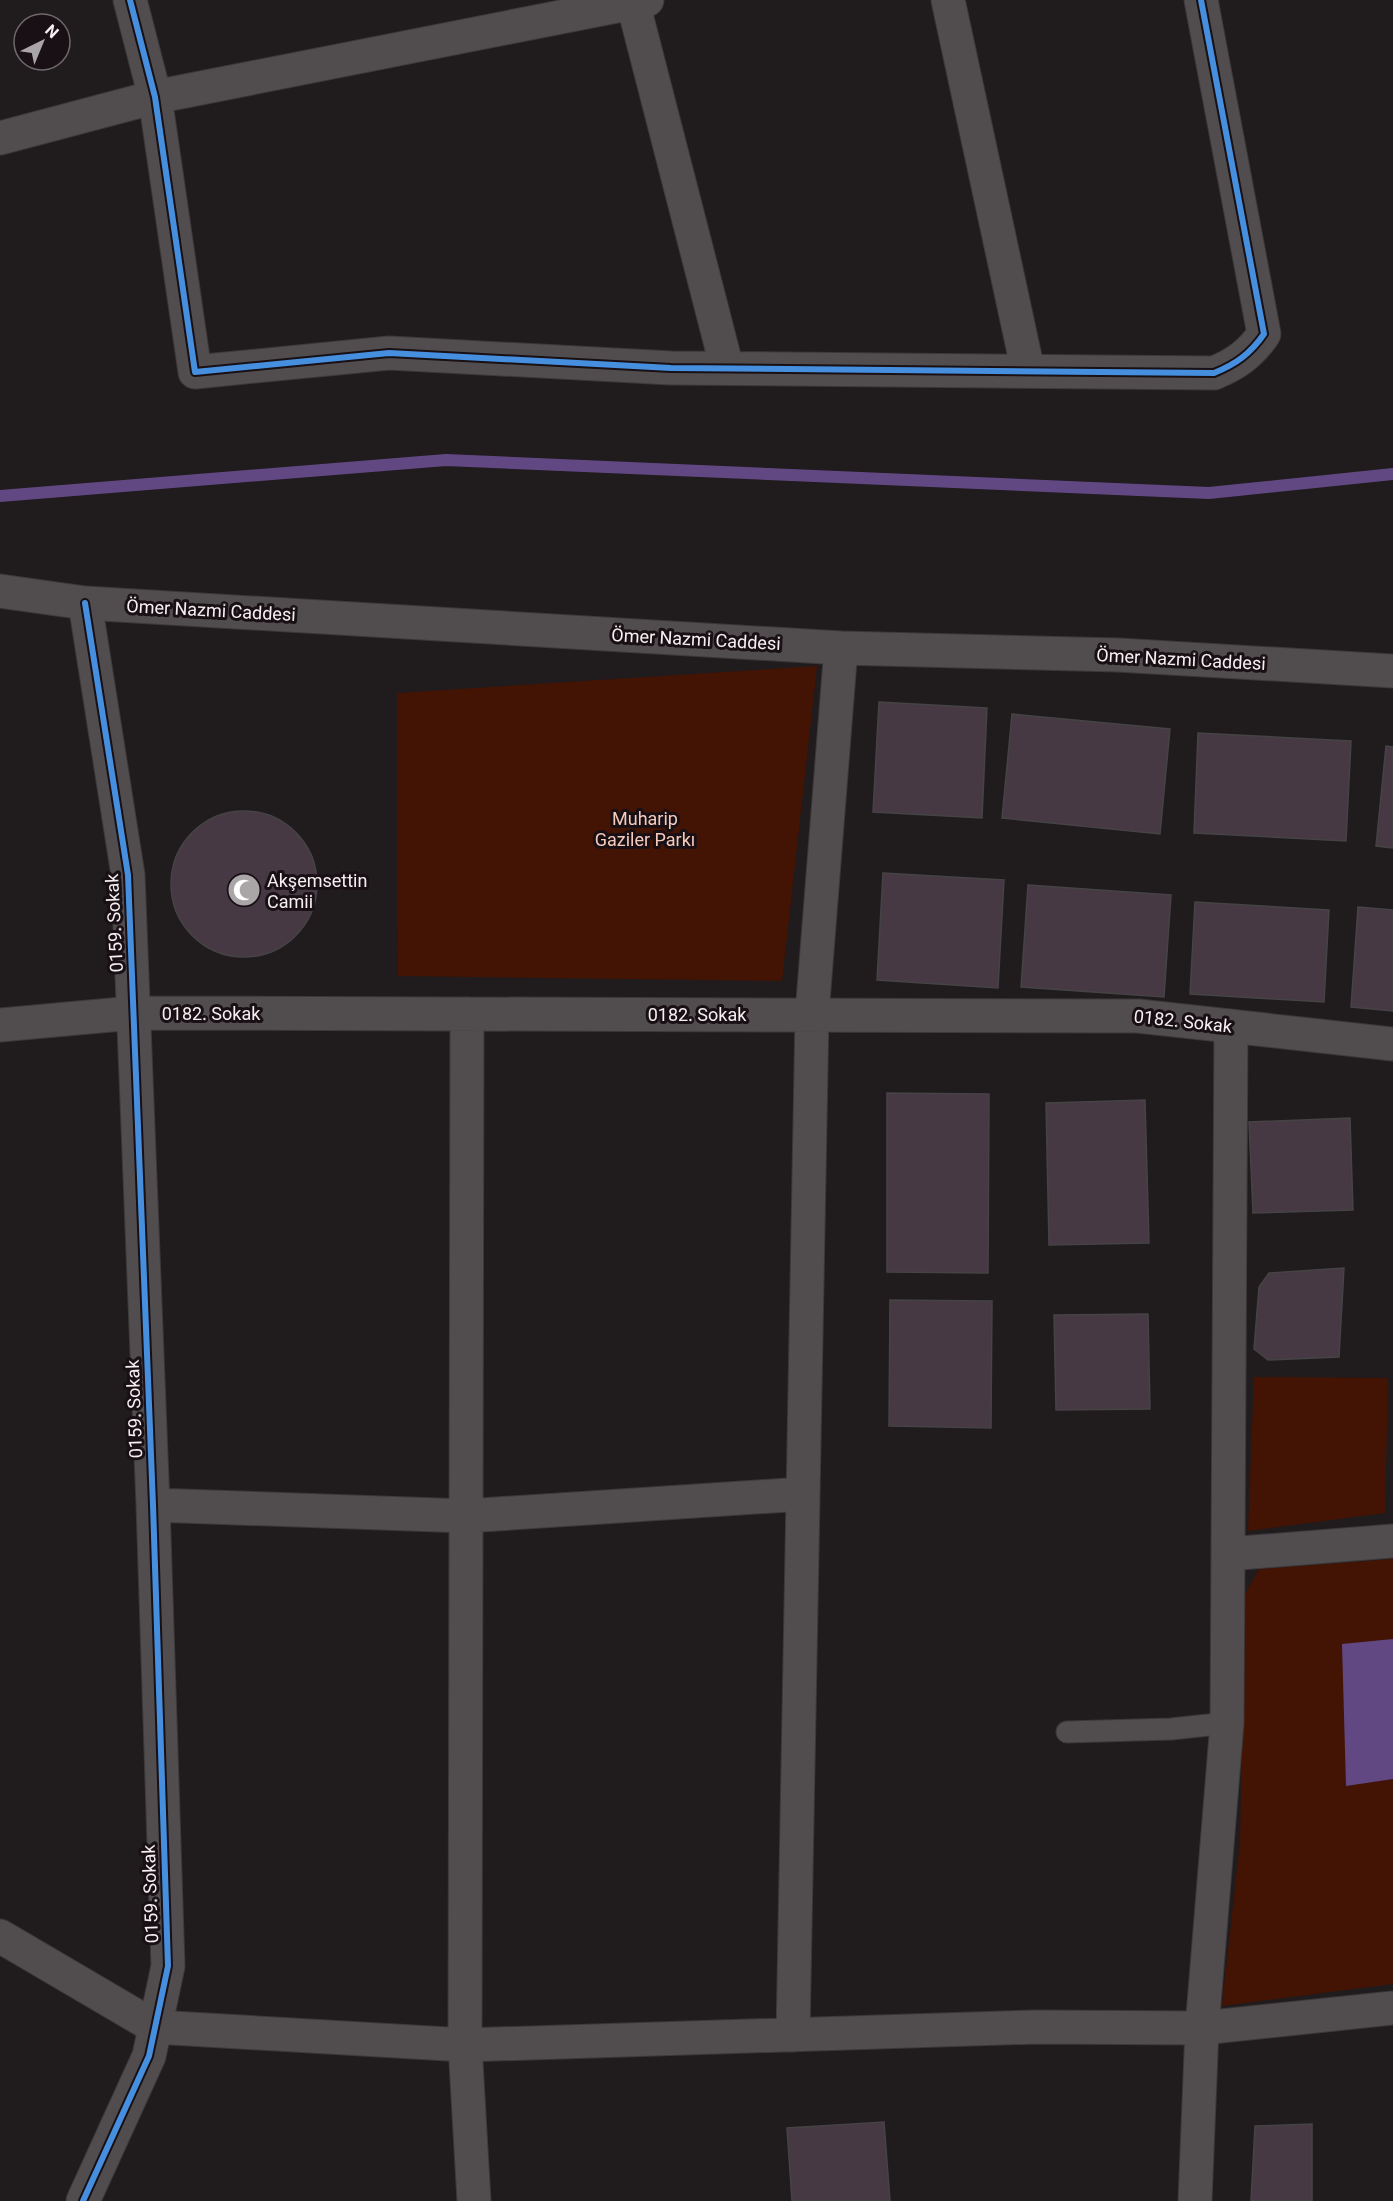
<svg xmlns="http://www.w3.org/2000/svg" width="1393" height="2201" font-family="Roboto,sans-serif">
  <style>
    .green { fill: #431404 }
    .water { fill: #614883 }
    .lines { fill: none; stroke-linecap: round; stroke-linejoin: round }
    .stream { stroke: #614883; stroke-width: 12 }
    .building { fill: #463944; stroke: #464345; stroke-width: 1.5 }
    .service-casing { stroke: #3c3839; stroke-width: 23 }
    .minor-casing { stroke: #3c3839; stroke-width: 35 }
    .service { stroke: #514d4f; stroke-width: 21 }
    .minor { stroke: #514d4f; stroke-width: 33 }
    .cycleway-casing { stroke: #181014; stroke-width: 10 }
    .cycleway { stroke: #468fdf; stroke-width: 6 }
    .labels { text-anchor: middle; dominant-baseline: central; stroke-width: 6; stroke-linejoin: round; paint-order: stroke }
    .street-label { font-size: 18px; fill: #f5eff1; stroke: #181014 }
    .park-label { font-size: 18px; fill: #f6cabb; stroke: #181014 }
    .poi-label { font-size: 18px; fill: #f5eff1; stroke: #181014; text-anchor: start }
  </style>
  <rect width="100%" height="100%" fill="#201b1d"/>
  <path class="green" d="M817 666 782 981 398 976 397 693Z
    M1254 1377 1388 1378 1385 1513 1248 1531Z
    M1393 1559V1984L1222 2006 1240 1842 1245 1594 1259 1569Z"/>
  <path class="water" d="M1393 1639V1779L1346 1786 1342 1644Z"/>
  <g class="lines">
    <path class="stream" d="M0 496 446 460 1209 493 1393 474"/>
  </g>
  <path class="building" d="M879 702 987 708 982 818 873 812Z
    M1012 714 1170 729 1160 834 1002 818Z
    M1198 733 1351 741 1346 841 1194 833Z
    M1386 746 1393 747V848L1376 846Z
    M171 884a73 73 0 1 1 146 0a73 73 0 1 1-146 0Z
    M883 873 1004 880 998 988 877 980Z
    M1028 885 1171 895 1164 997 1021 987Z
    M1195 902 1329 910 1324 1002 1190 994Z
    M1358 907 1393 910V1011L1351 1007Z
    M887 1093 989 1094 988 1273 887 1272Z
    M1145 1100 1149 1243 1049 1245 1046 1103Z
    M1350 1118 1353 1210 1253 1213 1249 1122Z
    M1344 1268 1339 1357 1268 1360 1254 1349 1259 1287 1269 1273Z
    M890 1300 992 1301 991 1428 889 1426Z
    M1148 1314 1150 1409 1056 1410 1054 1315Z
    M884 2122 890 2201H792L787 2128Z
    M1312 2124V2201H1251L1255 2126Z"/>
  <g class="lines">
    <g class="service-casing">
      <path id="service" d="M1067 1732 1171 1729 1227 1723"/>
    </g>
    <g class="minor-casing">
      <path id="minor" d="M130 0 155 97 195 372 389 353 671 368 1214 373C1236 364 1250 354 1264 334L1201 0
        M948 0 1028 371
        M633 3 727 368
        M0 138 155 97 647 0
        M0 591 85 603 841 648 1118 655 1393 671
        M467 1014 465 2045 474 2201
        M0 1025 133 1013 1138 1016 1393 1044
        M153 1505 466 1516 803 1494
        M1228 1554 1393 1541
        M0 1936 155 2027 465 2045 1036 2027 1202 2028 1393 2008
        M793 2035 812 1014 841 648
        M83 2201 149 2056 168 1966 153 1505 128 875 85 603
        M1195 2201 1202 2028 1227 1723 1231 1026"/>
    </g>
    <use href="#service" class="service"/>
    <use href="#minor" class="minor"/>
    <g class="cycleway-casing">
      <path id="cycleway" d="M130 0 155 97 195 372 389 353 671 368 1214 373C1236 364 1250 354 1264 334L1201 0
        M83 2201 149 2056 168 1966 153 1505 128 875 85 603"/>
    </g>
    <use href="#cycleway" class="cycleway"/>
  </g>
  <defs>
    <g id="mosque-disc" transform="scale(1.725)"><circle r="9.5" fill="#aaa5a7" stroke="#181014"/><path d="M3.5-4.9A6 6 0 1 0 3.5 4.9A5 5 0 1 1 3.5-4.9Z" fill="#fff"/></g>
  </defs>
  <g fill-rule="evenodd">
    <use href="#mosque-disc" x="244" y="890"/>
  </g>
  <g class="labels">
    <g class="street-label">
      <text transform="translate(211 610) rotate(3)">Ömer Nazmi Caddesi</text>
      <text transform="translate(696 639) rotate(3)">Ömer Nazmi Caddesi</text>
      <text transform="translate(1181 659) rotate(3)">Ömer Nazmi Caddesi</text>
      <text transform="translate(114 923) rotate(-93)">0159. Sokak</text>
      <text x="211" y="1013">0182. Sokak</text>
      <text x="697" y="1014">0182. Sokak</text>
      <text transform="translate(1183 1021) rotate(6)">0182. Sokak</text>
      <text transform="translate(134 1409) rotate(-92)">0159. Sokak</text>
      <text transform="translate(150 1894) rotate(-92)">0159. Sokak</text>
    </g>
    <g class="park-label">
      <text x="645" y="818">Muharip<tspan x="645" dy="21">Gaziler Parkı</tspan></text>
    </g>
    <g class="poi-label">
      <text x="267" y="880">Akşemsettin<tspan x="267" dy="21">Camii</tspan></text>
    </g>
  </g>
  <g transform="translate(42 42) rotate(43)"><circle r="28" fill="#181014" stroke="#70696c" stroke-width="1.5"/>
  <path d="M0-4.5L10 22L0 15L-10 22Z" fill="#aaa5a7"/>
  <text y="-9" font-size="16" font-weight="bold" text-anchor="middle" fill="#f5eff1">N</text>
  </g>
</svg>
